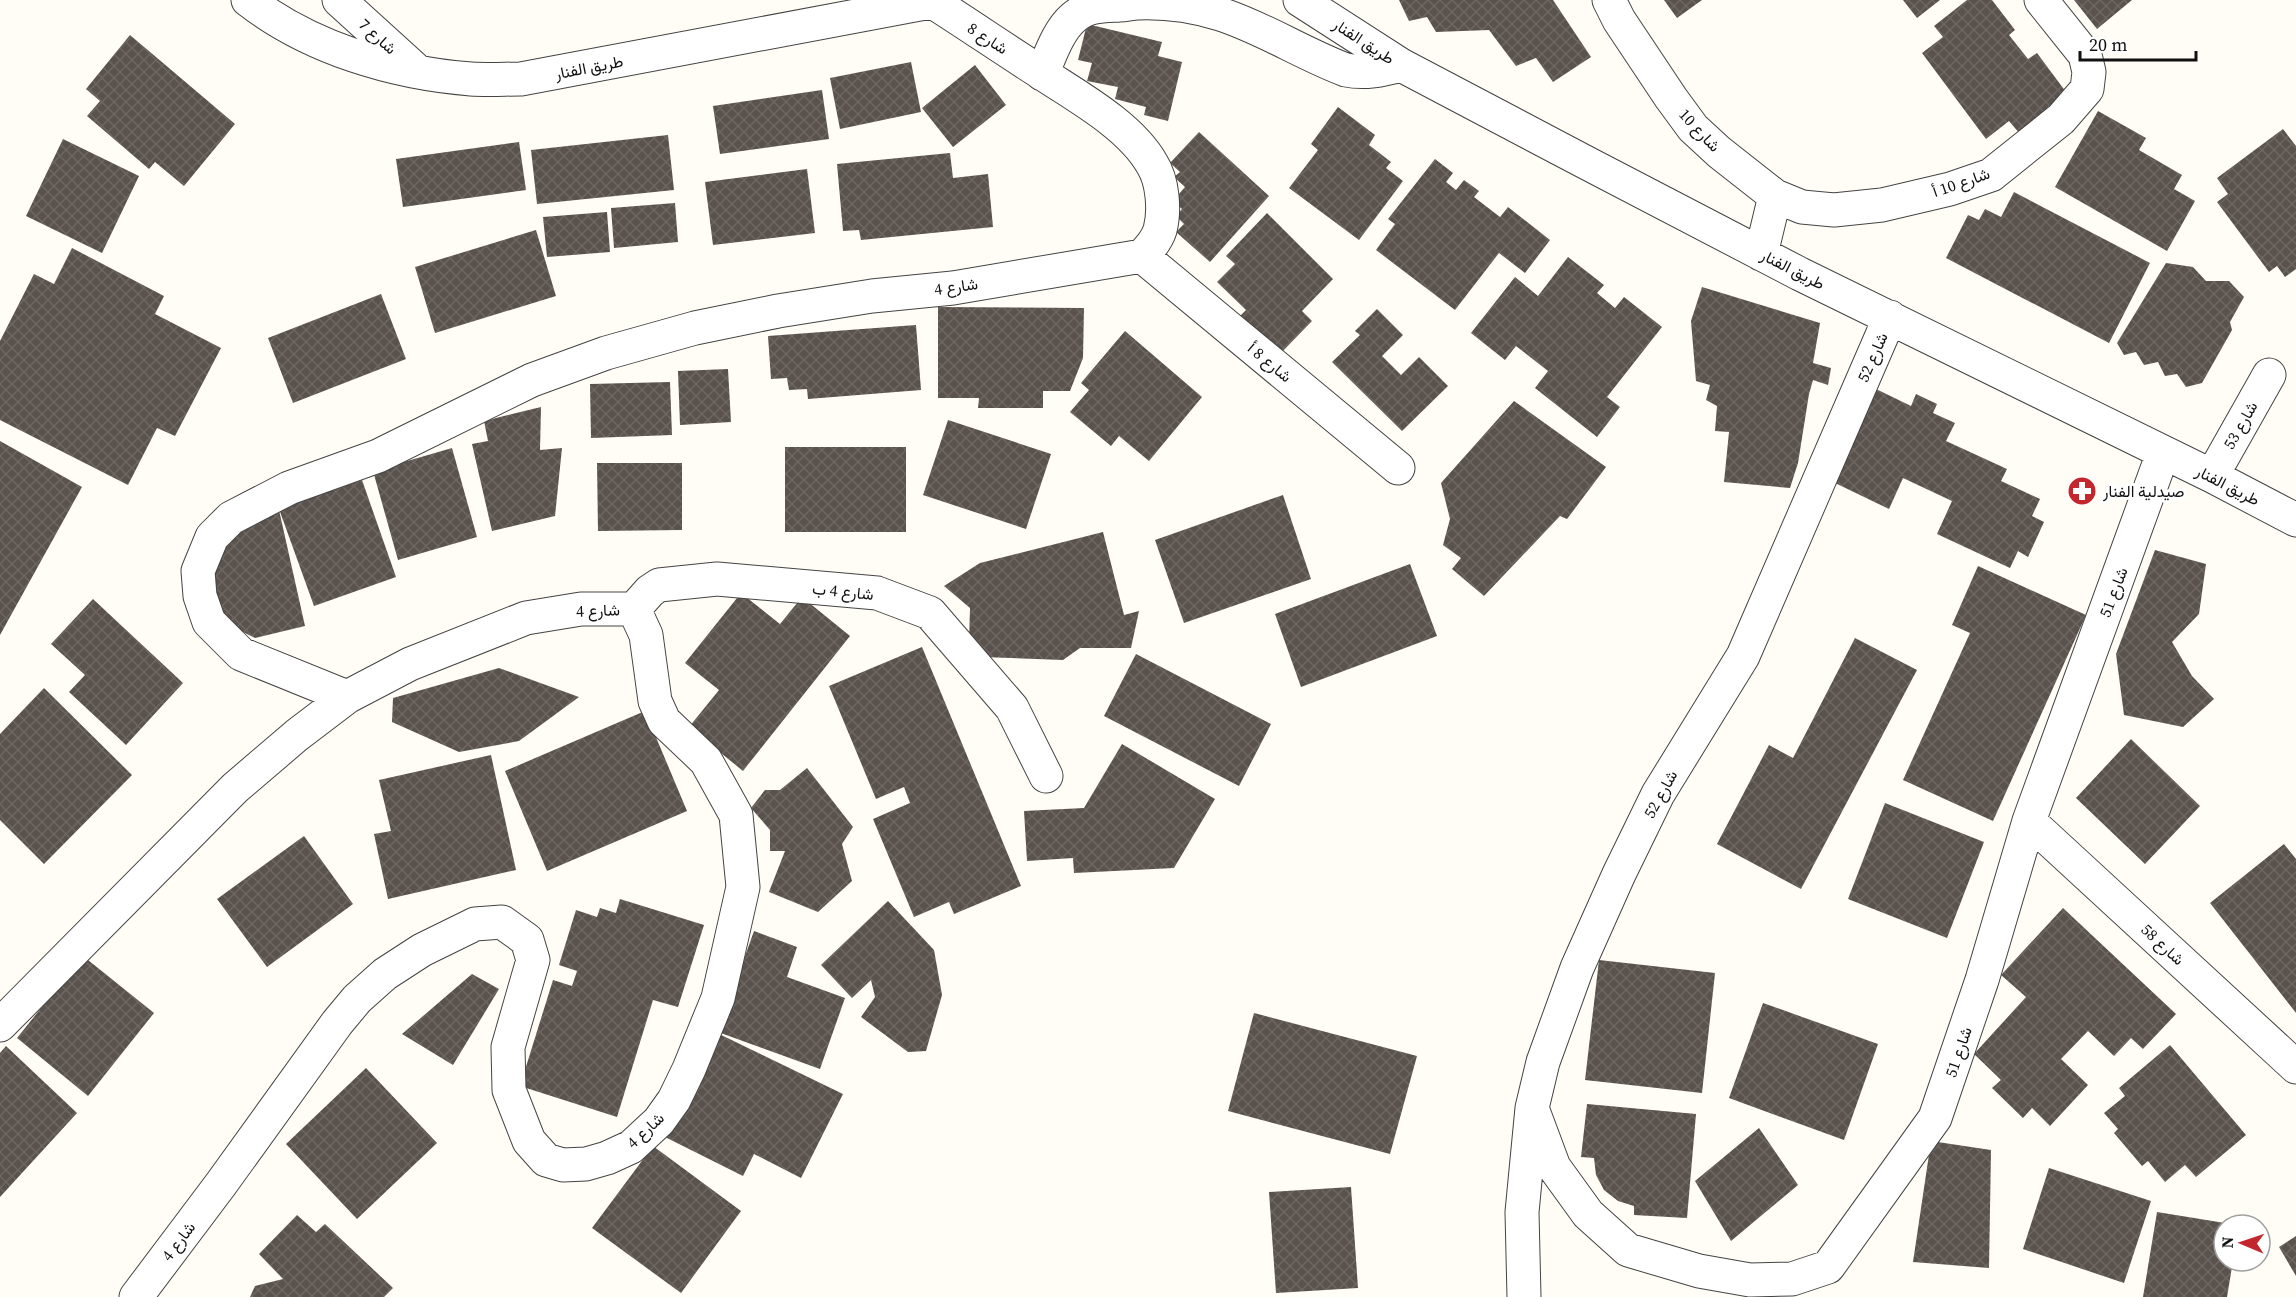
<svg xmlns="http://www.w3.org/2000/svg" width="2296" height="1297" font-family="'Source Serif 4',Vazirmatn,serif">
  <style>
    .building { fill: url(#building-cross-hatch) }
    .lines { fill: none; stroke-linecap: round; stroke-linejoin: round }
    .minor-casing { stroke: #444; stroke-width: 35 }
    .minor { stroke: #fff; stroke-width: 33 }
    .labels { text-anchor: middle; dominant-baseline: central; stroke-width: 6; stroke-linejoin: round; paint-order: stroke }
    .street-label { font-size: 16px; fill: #111; stroke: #fff }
    .poi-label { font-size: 16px; fill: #111; stroke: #fff; text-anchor: start }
  </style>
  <defs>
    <pattern id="building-cross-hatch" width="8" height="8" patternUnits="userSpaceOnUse" patternTransform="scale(1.5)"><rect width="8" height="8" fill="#5a524d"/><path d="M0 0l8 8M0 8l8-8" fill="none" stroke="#6d6662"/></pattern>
  </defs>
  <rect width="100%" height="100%" fill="#fffdf5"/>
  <path class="building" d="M1399 0H1553L1591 57 1553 82 1536 58 1516 66 1489 30 1436 32 1427 17 1409 21Z
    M1664 0H1702L1677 18Z
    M1903 0H1940L1917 18Z
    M1967 0H1992L2015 30 2009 35 2028 59 2037 53 2066 92 2047 108 2050 112 2020 134 2009 121 1986 139 1922 53 1943 37 1934 26Z
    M2074 0H2132L2097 29Z
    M1087 24 1162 42 1158 56 1182 62 1168 121 1144 115 1146 107 1115 99 1118 87 1087 81 1092 63 1078 60Z
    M130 35 235 124 184 186 155 162 149 169 87 116 100 101 86 89Z
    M911 62 921 112 840 129 830 78Z
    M975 65 1006 105 953 147 922 108Z
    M822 90 829 139 720 154 713 106Z
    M1338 107 1375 135 1369 145 1391 162 1386 168 1403 181 1359 240 1289 188 1318 150 1311 144Z
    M2098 111 2146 138 2139 150 2182 175 2174 189 2195 201 2167 251 2055 187Z
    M2283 129 2296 146V269L2285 277 2277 266 2269 272 2217 202 2228 194 2217 178Z
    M1199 132 1269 196 1210 262 1176 232 1184 224 1176 216 1182 209 1173 201 1185 187 1174 177 1180 172 1170 163Z
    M668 135 674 190 537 204 531 150Z
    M63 139 139 176 102 253 26 216Z
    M519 142 526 190 403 207 396 159Z
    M950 153 953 178 988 174 993 227 861 240 859 230 843 231 837 164Z
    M1435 159 1453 173 1446 182 1456 190 1464 180 1479 191 1474 197 1500 217 1508 207 1550 240 1525 273 1499 253 1455 310 1376 250 1395 224 1388 219Z
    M807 169 815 233 713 245 705 182Z
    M2014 192 2150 263 2109 343 1946 258 1968 215 1979 220 1985 209 2001 217Z
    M675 203 678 242 614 248 611 208Z
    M607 212 610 252 547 257 543 217Z
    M1267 213 1333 279 1302 311 1312 321 1279 355 1240 316 1246 310 1217 282 1235 264 1226 256Z
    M536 230 556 296 435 333 415 267Z
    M72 248 164 296 155 314 221 348 175 436 157 428 128 485 0 420V341L34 274 54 284Z
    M1568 257 1604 285 1597 293 1615 308 1624 297 1662 327 1607 397 1620 407 1597 437 1535 388 1548 371 1516 346 1505 360 1471 333 1515 277 1538 296Z
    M2166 263 2193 267 2206 281H2229L2244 297 2230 322 2232 330 2202 383 2186 387 2177 374 2165 376 2158 362 2144 365 2136 352 2124 355 2117 343Z
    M1702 287 1820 323 1813 363 1831 368 1828 385 1813 380 1809 394 1798 463 1790 488 1724 482 1729 432 1715 431 1717 406 1706 400 1710 385 1696 381 1691 321Z
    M381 294 406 359 293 403 268 338Z
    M938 307 1084 308 1083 358 1070 391H1043V408H978L979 398H938Z
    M1377 309 1403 335 1382 356 1401 375 1419 357 1448 386 1402 431 1332 362 1360 335 1355 331Z
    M916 325 921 390 808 399 807 389 789 390 787 378 771 379 768 336Z
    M1125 331 1202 397 1149 461 1119 436 1111 446 1070 412 1089 390 1081 383Z
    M728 369 731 422 680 425 678 371Z
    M670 382 672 435 591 438 590 384Z
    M1876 389 1911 406 1916 394 1937 404 1933 413 1955 423 1946 441 2007 469 2001 481 2040 499 2032 516 2044 522 2028 557 2018 551 2010 568 1937 534 1952 501 1903 478 1889 509 1833 482Z
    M1514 401 1606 467 1567 519 1560 516 1484 596 1452 569 1461 558 1443 545 1450 519 1441 483Z
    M541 407 540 450 562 448 555 516 492 531 472 444 488 441 484 421Z
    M948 420 1051 454 1026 529 923 495Z
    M0 441 82 487 0 635Z
    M785 447H906V532H785Z
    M452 448 477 537 398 560 373 471Z
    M597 463H682V530L598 531Z
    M362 480 396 577 314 606 279 509Z
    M1283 495 1311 579 1184 623 1155 540Z
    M279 510 305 626 255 638 223 622 212 602 215 546Z
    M1103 532 1124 615 1139 611 1131 648H1080L1063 660 982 657 969 642 970 608 944 586 980 563Z
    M2155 550 2206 564 2199 614 2172 642 2192 676 2214 699 2183 727 2124 715 2116 654Z
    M1410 564 1437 636 1301 687 1275 614Z
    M1978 566 2086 615 1993 821 1903 780 1970 633 1952 625Z
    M741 593 780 624 802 597 850 636 743 771 689 727 719 690 685 663Z
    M93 599 183 683 126 745 69 692 85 675 51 644Z
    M1855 638 1917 670 1801 889 1717 844 1769 745 1793 758Z
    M922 647 1021 886 954 914 949 902 914 917 873 819 910 803 904 787 876 799 829 686Z
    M1136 654 1271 724 1239 786 1104 716Z
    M499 668 579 697 519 741 459 752 392 722 393 698Z
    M44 688 132 775 44 864 0 820V734Z
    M645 711 687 811 547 871 505 771Z
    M2131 739 2200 806 2145 864 2076 798Z
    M1122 744 1215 799 1174 868 1074 873 1073 858 1027 861 1024 811 1084 808Z
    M491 755 516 870 388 899 374 834 391 831 379 780Z
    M807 768 853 827 842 844 852 881 818 912 769 892 785 851H770V830L751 808 765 790H780Z
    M1885 803 1984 842 1947 938 1848 899Z
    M304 836 353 904 267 967 217 899Z
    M2284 844 2296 859V1013L2210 903Z
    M620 899 704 925 678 1007 653 1000 617 1117 520 1086 553 980 572 986 577 971 559 965 576 910 597 917 600 908 616 913Z
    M888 901 934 950 942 995 926 1051 908 1052 861 1017 875 997 871 980 852 998 821 965Z
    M2063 908 2176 1014 2143 1049 2131 1038 2114 1056 2088 1031 2061 1059 2088 1085 2050 1126 2032 1108 2023 1118 1992 1088 2001 1080 1974 1054 2026 997 2001 975Z
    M754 931 797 947 787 977 845 998 820 1069 718 1032Z
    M83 956 154 1013 88 1096 17 1038Z
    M1599 960 1715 973 1702 1093 1585 1080Z
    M472 974 499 989 453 1065 402 1034Z
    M1763 1003 1878 1044 1844 1140 1729 1098Z
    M1254 1013 1417 1056 1390 1154 1228 1111Z
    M713 1031 843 1094 801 1178 754 1154 743 1176 663 1136Z
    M2170 1045 2246 1135 2196 1177 2185 1165 2165 1182 2148 1161 2142 1166 2114 1133 2118 1129 2104 1113 2125 1096 2119 1088Z
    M6 1046 77 1113 0 1197V1053Z
    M366 1068 437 1143 357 1219 286 1144Z
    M1587 1104 1696 1114 1687 1218 1634 1215V1206L1618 1201 1604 1190 1596 1175 1594 1158 1581 1157Z
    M1759 1128 1798 1185 1731 1241 1695 1181Z
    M1931 1141 1991 1150 1989 1268 1913 1262Z
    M653 1146 741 1211 681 1293 592 1228Z
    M2049 1168 2151 1201 2124 1283 2023 1249Z
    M1351 1187 1358 1288 1276 1293 1269 1192Z
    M2157 1212 2231 1224 2224 1225V1261H2233L2227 1297H2143Z
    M297 1215 316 1232 325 1224 393 1288 384 1297H250L255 1286 283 1279 259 1254Z
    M2296 1236V1276L2279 1247Z"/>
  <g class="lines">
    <g class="minor-casing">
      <path id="minor" d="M248 0C310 48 393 73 471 79 488 80 505 79 521 79L941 0
        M339 0 416 70
        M1300 0 1401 65 1585 162 1800 274 2212 476 2296 520
        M1609 0 1619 20 1671 98 1693 128 1719 152 1775 196 1761 254
        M1042 74C1050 56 1058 31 1073 18 1088 5 1102 6 1120 5 1126 5 1132 3 1138 3 1165 2 1194 6 1220 14 1264 28 1303 54 1346 70 1365 74 1382 70 1401 65
        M1775 196 1802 207 1834 210 1882 205 1950 189 1991 175 2061 119 2087 89 2089 72 2085 55 2041 0
        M1142 256 1398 468
        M2212 476 2269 375
        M634 609H581L526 618 410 664 347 697 241 654 209 622 200 596 198 571 212 537 231 518 289 488 378 456 532 380 606 353 695 328 778 311 872 296 953 288 1142 256C1149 249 1157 240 1160 230 1165 211 1163 181 1152 164 1130 125 1076 96 1040 72 1004 49 969 25 933 2
        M634 609 650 591 659 585 717 579 877 593 930 613 1012 708 1046 776
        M2029 821 2296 1067
        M0 1025 235 788 297 735 347 697
        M1532 1108 1554 1167 1588 1214 1628 1250 1699 1271 1750 1280 1792 1279 1828 1267 1935 1118 1982 980 2029 821 2163 453
        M136 1297 221 1184 337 1023 357 999 385 974 422 950 475 924 502 922 527 940 533 960 508 1047 509 1090 529 1141 546 1160 563 1165 586 1164 607 1158 631 1147 659 1121 674 1100 689 1069 718 998 743 887 736 815 706 761 664 721 655 701 646 635 634 609
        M1524 1297 1522 1212 1532 1108 1543 1062 1577 968 1619 874 1658 794 1743 656 1890 317"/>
    </g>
    <use href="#minor" class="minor"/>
  </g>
  <defs>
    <g id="pharmacy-disc" transform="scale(1.5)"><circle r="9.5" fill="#c4262e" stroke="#fff"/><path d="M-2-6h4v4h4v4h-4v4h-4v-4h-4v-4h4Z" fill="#fff"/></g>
  </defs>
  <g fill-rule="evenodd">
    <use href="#pharmacy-disc" x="2082" y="491"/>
  </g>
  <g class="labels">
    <g class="street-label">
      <text transform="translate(378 36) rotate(42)">شارع 7</text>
      <text transform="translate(988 38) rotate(33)">شارع 8</text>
      <text transform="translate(1364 41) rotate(33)">طريق الفنار</text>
      <text transform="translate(589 67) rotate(-11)">طريق الفنار</text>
      <text transform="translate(1700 130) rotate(47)">شارع 10</text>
      <text transform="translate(1961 182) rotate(-19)">شارع 10 أ</text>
      <text transform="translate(1793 269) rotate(27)">طريق الفنار</text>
      <text transform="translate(956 286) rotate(-8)">شارع 4</text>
      <text transform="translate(1872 357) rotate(-66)">شارع 52</text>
      <text transform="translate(1270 362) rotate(40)">شارع 8 أ</text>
      <text transform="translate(2240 425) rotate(-60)">شارع 53</text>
      <text transform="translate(2228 485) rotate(27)">طريق الفنار</text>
      <text transform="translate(843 591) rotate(6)">شارع 4 ب</text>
      <text transform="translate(2113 592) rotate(-69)">شارع 51</text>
      <text transform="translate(598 610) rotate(-2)">شارع 4</text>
      <text transform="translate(1660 794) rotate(-61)">شارع 52</text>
      <text transform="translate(2163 944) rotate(43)">شارع 58</text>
      <text transform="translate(1958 1052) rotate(-71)">شارع 51</text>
      <text transform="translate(645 1130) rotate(-43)">شارع 4</text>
      <text transform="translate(178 1241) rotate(-53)">شارع 4</text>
    </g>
    <g class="poi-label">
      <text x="2103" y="491">صيدلية الفنار</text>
    </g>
  </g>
  <g transform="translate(2242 1243) rotate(272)"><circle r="28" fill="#ffffff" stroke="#a0a0a0" stroke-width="1.5"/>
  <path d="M0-4.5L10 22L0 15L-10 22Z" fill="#c4262e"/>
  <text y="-9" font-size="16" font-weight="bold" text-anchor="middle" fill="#111111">N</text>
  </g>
  <path d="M2080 51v9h116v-9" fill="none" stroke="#111111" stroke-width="3"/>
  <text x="2089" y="51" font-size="18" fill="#111111" stroke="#ffffff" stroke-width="4.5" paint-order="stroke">20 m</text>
</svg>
